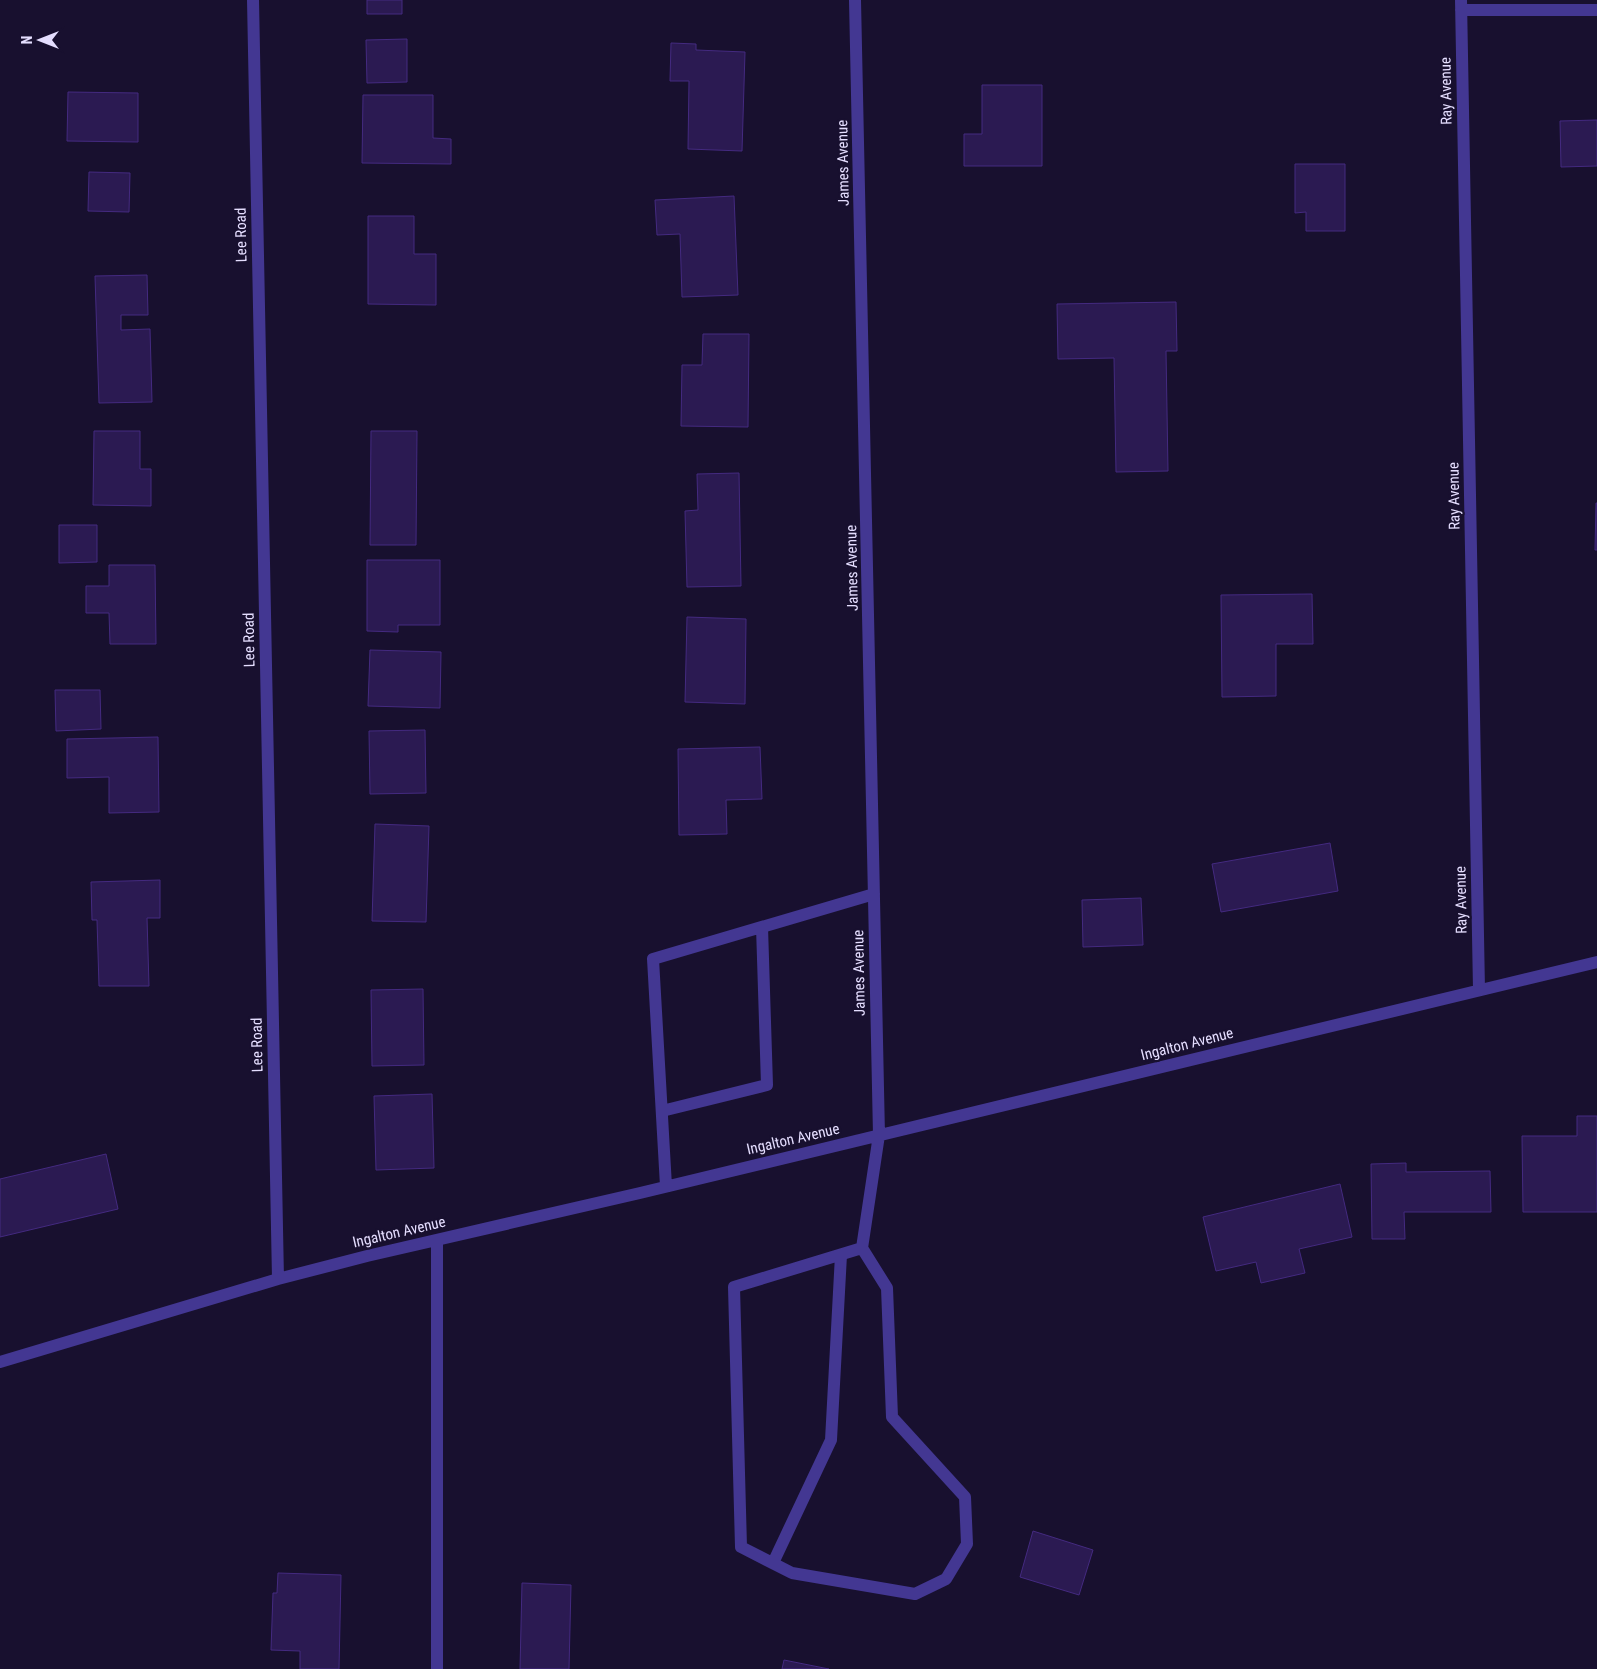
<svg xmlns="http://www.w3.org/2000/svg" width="1597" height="1669" font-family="'Roboto Condensed',sans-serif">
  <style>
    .building { fill: #2b1a52; stroke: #442a80 }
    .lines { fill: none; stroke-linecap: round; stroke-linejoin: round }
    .minor { stroke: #433792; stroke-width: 12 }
    .labels { text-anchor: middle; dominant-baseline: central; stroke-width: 4.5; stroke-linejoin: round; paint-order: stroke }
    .street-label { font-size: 15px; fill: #e5deff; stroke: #18102f }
  </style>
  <rect width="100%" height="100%" fill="#18102f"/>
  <path class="building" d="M367 0H402V14H367Z
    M407 39V82L367 83 366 40Z
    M671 43 696 44V50L745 52 742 151 688 149 689 81H670Z
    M982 85H1042V166H964V134H982Z
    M68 92 138 93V142L67 141Z
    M363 95H433V138L451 139V164L362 163Z
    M1597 120V166L1561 167 1560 121Z
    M1295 164H1345V231H1306V212L1295 213Z
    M89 172 130 173 129 212 88 211Z
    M734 196 738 295 682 297 680 234 657 235 655 200Z
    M368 216H414V254H436V305L368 304Z
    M147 275 148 315H121V330L150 329 152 402 99 403 95 276Z
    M1176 302 1177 351H1166L1168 471 1116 472 1114 358 1058 359 1057 304Z
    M703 334H749L748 427 681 426 682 365H702Z
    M94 431H140V469H151V506L93 505Z
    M371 431H417L416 545H370Z
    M739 473 741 586 687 587 685 511 698 510 697 474Z
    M1596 503H1597V550H1595Z
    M59 525H97V562L59 563Z
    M367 560H440V625H398V632L367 631Z
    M109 565H155L156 644H110L109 613H86V586H109Z
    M1312 594 1313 644H1276V696L1222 697 1221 595Z
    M687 617 746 619 745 704 685 702Z
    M370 650 441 652 440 708 368 706Z
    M55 690H100L101 729 56 731Z
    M425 730 426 793 370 794 369 731Z
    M158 737 159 812 109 813V777L67 778V739Z
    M760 747 762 799 726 800 727 834 679 835 678 749Z
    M375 824 429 826 426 922 372 921Z
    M1330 843 1338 891 1221 912 1212 864Z
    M160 880V918H147L149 986H99L97 920H92L91 882Z
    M1141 898 1143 945 1083 947 1082 900Z
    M423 989 424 1065 372 1066 371 990Z
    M432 1094 434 1168 376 1170 374 1096Z
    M1577 1116H1597V1212H1523L1522 1136H1577Z
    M106 1154 118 1209 0 1237V1179Z
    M1406 1163V1172L1490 1171 1491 1212H1404L1405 1239H1372L1371 1164Z
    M1340 1184 1352 1237 1299 1249 1305 1273 1261 1283 1256 1262 1216 1271 1203 1217Z
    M1033 1531 1093 1550 1079 1595 1020 1577Z
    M278 1573 341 1575 339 1669H300V1651L271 1650 273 1593H277Z
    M522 1583 571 1585 569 1669H520Z
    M784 1660 829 1669H782Z"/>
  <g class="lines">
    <path class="minor" d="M253 0 278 1279
      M855 0 879 1135 862 1248 887 1288 892 1417 965 1497 967 1544 946 1579 915 1594 792 1573 741 1547 734 1287 862 1248
      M1461 0 1479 990
      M1461 10H1597
      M662 1111 767 1085 762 927
      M666 1186 653 959 874 894
      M437 1240V1669
      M0 1362 278 1279 367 1256 640 1193 1597 962
      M773 1563 831 1440 841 1255"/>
  </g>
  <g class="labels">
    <g class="street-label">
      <text transform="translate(1446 91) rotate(-91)">Ray Avenue</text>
      <text transform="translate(843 163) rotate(-91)">James Avenue</text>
      <text transform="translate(241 235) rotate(-91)">Lee Road</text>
      <text transform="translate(1454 496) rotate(-91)">Ray Avenue</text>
      <text transform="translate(852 568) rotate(-91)">James Avenue</text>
      <text transform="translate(249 640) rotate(-91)">Lee Road</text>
      <text transform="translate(1461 900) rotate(-91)">Ray Avenue</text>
      <text transform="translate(859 973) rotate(-91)">James Avenue</text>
      <text transform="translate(1187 1044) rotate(-14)">Ingalton Avenue</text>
      <text transform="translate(257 1045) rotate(-91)">Lee Road</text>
      <text transform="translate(793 1139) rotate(-13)">Ingalton Avenue</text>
      <text transform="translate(399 1232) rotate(-13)">Ingalton Avenue</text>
    </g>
  </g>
  <g transform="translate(40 40) rotate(270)" stroke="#18102f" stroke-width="4" paint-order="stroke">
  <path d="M0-4L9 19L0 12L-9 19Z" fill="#e5deff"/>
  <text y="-8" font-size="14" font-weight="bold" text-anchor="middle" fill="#e5deff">N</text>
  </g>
</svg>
